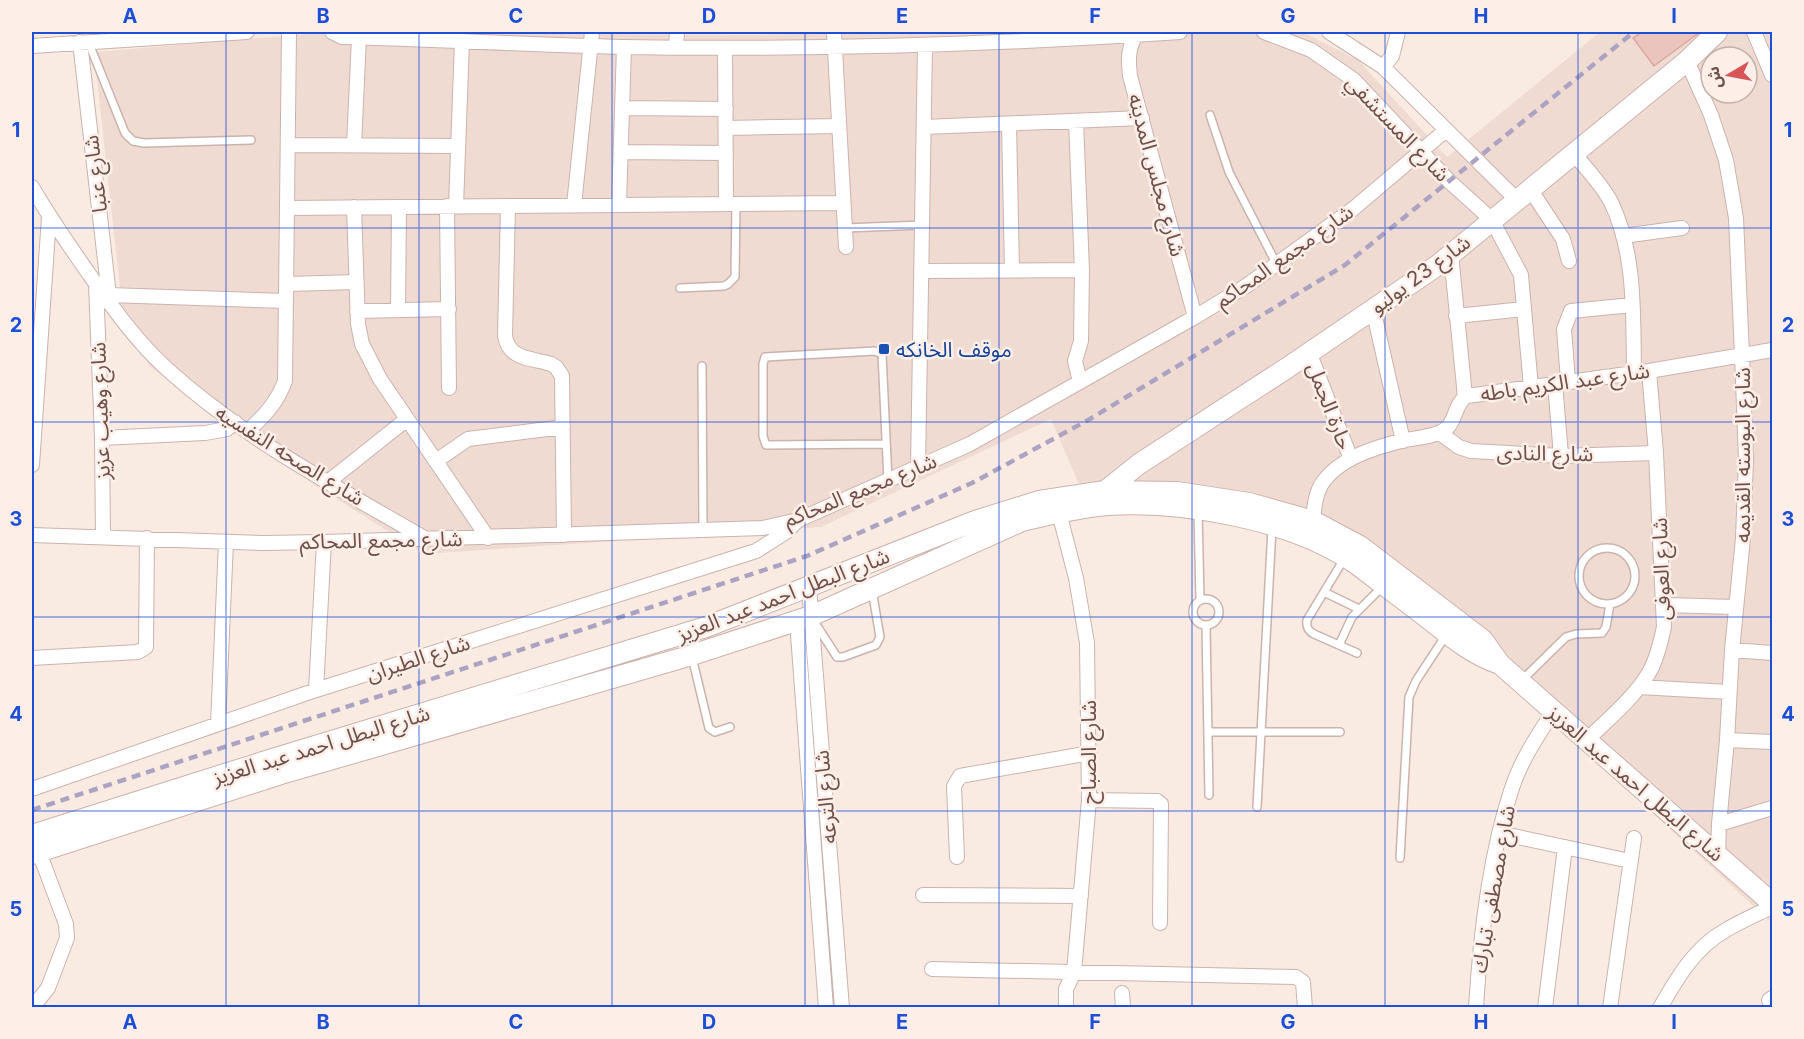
<svg xmlns="http://www.w3.org/2000/svg" width="1804" height="1039" font-family="Inter,'Noto Sans Arabic',sans-serif">
  <style>
    .residential { fill: #f0dbd2; fill-rule: evenodd }
    .building { fill: #ebc4bd; stroke: #dca79f; stroke-width: 1.5 }
    .lines { fill: none; stroke-linecap: round; stroke-linejoin: round }
    .lane-casing { stroke: #cbb3ad; stroke-width: 10 }
    .street-casing { stroke: #cbb3ad; stroke-width: 16 }
    .secondary-casing { stroke: #cdb1ab; stroke-width: 22 }
    .lane { stroke: #fff; stroke-width: 7 }
    .street { stroke: #fff; stroke-width: 14 }
    .secondary { stroke: #fff; stroke-width: 20 }
    .rail { stroke: #aba3c1; stroke-width: 4.5; stroke-dasharray: 9 6; stroke-linecap: butt }
    .grid { fill: none; stroke: #1d4ed8; stroke-width: 1.5; stroke-opacity: 0.55 }
    .transit-dot { fill: #1a4fb4; stroke: #fdefe8; stroke-width: 2 }
    .labels { text-anchor: middle; dominant-baseline: central; stroke-width: 5; stroke-linejoin: round; paint-order: stroke }
    .street-label { font-size: 21px; fill: #6e4f4c; stroke: #fdefe8 }
    .transit-label { font-size: 21px; fill: #164399; stroke: #fdefe8; text-anchor: start }
    .neatline { fill: none; stroke: #1d4ed8; stroke-width: 2 }
    .grid-label { font-size: 20px; text-anchor: middle; font-weight: bold; fill: #1d4ed8 }
  </style>
  <rect width="100%" height="100%" fill="#f9ebe2"/>
  <path class="residential" d="M329 32 754 35 857 32H1303L1358 60 1447 157 1600 32H1772V923L1428 606 1348 549 1081 489 1051 419 821 527 424 554 266 454 151 367 125 333 94 52ZM1711 57H1747V93H1711Z"/>
  <path class="building" d="M1642 32H1700L1654 66 1633 38Z"/>
  <g class="lines">
    <g class="lane-casing">
      <path id="lane" d="M88 41 125 133 133 141 144 143 251 140
        M1210 115 1229 172 1277 265
        M845 228 922 225
        M680 288 724 286 728 284 735 277 736 204
        M702 366 703 529
        M886 444 766 445 763 436V364L765 357 875 351 882 354 888 481
        M1198 511 1200 600
        M1579 576a28 28 0 1 1 56 0a28 28 0 1 1-56 0Z
        M1344 559 1307 620C1306 627 1308 631 1314 634L1357 653
        M1324 592 1359 609
        M1193 612a13 13 0 1 1 26 0a13 13 0 1 1-26 0Z
        M815 623 837 657H843L876 645 880 637 872 590
        M1206 626 1209 795
        M1339 645 1352 617 1382 587
        M692 657 709 728 715 732 730 727
        M1522 680 1566 637 1576 634 1602 633 1606 627 1610 604
        M1208 732H1340
        M1257 807 1272 528
        M1400 858 1409 697 1416 681 1446 635"/>
    </g>
    <g class="street-casing">
      <path id="street" d="M332 32 342 37C435 39 529 45 623 47 808 50 995 45 1180 32
        M834 32 846 247
        M1138 32C1128 46 1128 58 1130 76L1195 317
        M1264 32 1311 50 1354 80 1449 181 1492 220 1521 275 1531 387
        M1329 32 1383 67 1517 200
        M1754 32 1772 75
        M80 42 110 304
        M32 46 247 32
        M676 47 677 32
        M725 48 726 204
        M1687 61 1711 115 1726 160 1736 218 1742 355 1746 460 1743 538 1732 650 1727 740 1719 824 1718 856
        M1383 67 1392 56 1398 32
        M622 108 726 109
        M1076 121 1082 270 1081 341 1075 361 1080 382
        M1009 124 1012 270
        M924 127 1142 118
        M726 128 839 126
        M289 145 458 146
        M354 145 359 37
        M621 152 726 153
        M1574 154C1587 169 1602 185 1611 202 1636 254 1633 316 1634 372
        M32 187C49 217 69 245 89 274 113 308 136 341 167 369 244 439 337 487 426 539
        M1530 189 1563 239 1569 261
        M619 204 624 47
        M574 205 592 32
        M447 206 449 388
        M456 206 462 41
        M508 206 505 336C509 360 532 358 551 364L556 367 562 376 564 535
        M354 207 358 324 362 344 380 379 488 538
        M288 208 843 203
        M1623 236 1682 228
        M1451 254 1465 397
        M921 271 1082 270
        M96 284 102 438 103 537
        M287 284 356 282
        M109 295 286 301
        M1373 309 1403 441
        M398 310 399 207
        M357 311 449 309
        M1456 316 1524 309
        M1309 352 1351 459
        M1568 381 1564 329 1571 311 1632 305
        M1555 383 1561 456
        M248 431C264 416 277 403 285 381L289 32
        M1440 433 1459 447 1471 451 1561 456 1656 453
        M102 438 205 433 227 429 235 422
        M436 461 468 439 563 427
        M32 465 49 217
        M918 467 925 45
        M328 482 407 419
        M1057 505 1076 578 1087 643 1089 800 1074 972 1066 989V1008
        M1313 521C1314 509 1315 496 1321 485 1338 458 1376 447 1405 440 1416 438 1431 437 1441 432 1457 425 1453 404 1467 396L1649 371 1772 350
        M32 535 263 543 324 542 763 528 798 520 970 444 1195 317 1246 286 1353 209 1446 130
        M809 587 842 1008
        M1664 605 1736 607
        M797 621 826 1008
        M1732 650 1772 653
        M32 658 138 652 146 647 147 538
        M1639 687 1729 692
        M316 690 324 542
        M218 724 226 542
        M1587 740C1608 719 1639 694 1652 667 1658 654 1661 641 1664 627L1656 453 1649 371
        M1727 740 1772 742
        M32 789 316 690 756 551 786 532 798 520
        M1089 800 1157 801 1161 804 1160 923
        M1719 824 1772 808
        M1499 833 1630 861
        M957 857 954 786 960 776 1090 753
        M923 895 1081 896
        M932 969 1296 977 1303 982 1305 1008
        M1122 993 1123 1008
        M1769 1000 1772 998
        M32 1008 48 988 67 938 66 924 39 852
        M1476 1008C1480 940 1490 855 1511 791 1520 762 1537 736 1554 711
        M1545 1008 1565 847
        M1610 1008 1634 838
        M1660 1008C1677 978 1695 947 1726 930 1741 921 1757 914 1772 907"/>
    </g>
    <g class="secondary-casing">
      <path id="secondary" d="M1105 491 1139 464 1287 368 1438 265 1687 61 1717 32
        M32 835 266 761 706 627 975 521 1039 501 1105 491 1177 492 1249 503 1313 521 1360 546 1483 640 1500 664 1772 903
        M32 854 281 774 692 655 811 616 1022 521C1050 514 1078 508 1107 505 1184 500 1296 520 1359 566 1380 582 1400 597 1421 613 1446 632 1469 654 1500 664"/>
    </g>
    <use href="#lane" class="lane"/>
    <use href="#street" class="street"/>
    <use href="#secondary" class="secondary"/>
    <path class="rail" d="M32 810 807 556 972 483 1090 419 1345 265 1634 32"/>
  </g>
  <path class="grid" d="M226 32V1008M419 32V1008M612 32V1008M805 32V1008M999 32V1008M1192 32V1008M1385 32V1008M1578 32V1008M32 228H1772M32 422H1772M32 617H1772M32 811H1772"/>
  <rect class="transit-dot" x="878" y="343" width="12" height="12" rx="3"/>
  <g class="labels">
    <g class="street-label">
      <text transform="translate(1398 128) rotate(46)">شارع المستشفي</text>
      <text transform="translate(95 174) rotate(-97)">شارع عنبا</text>
      <text transform="translate(1157 175) rotate(75)">شارع مجلس المدينه</text>
      <text transform="translate(1284 256) rotate(-35)">شارع مجمع المحاكم</text>
      <text transform="translate(1420 274) rotate(-36)">شارع 23 يوليو</text>
      <text transform="translate(1565 382) rotate(-8)">شارع عبد الكريم باطه</text>
      <text transform="translate(1330 406) rotate(69)">حارة الجمل</text>
      <text transform="translate(100 411) rotate(-92)">شارع وهيب عزيز</text>
      <text transform="translate(1545 453) rotate(1)">شارع النادى</text>
      <text transform="translate(290 455) rotate(32)">شارع الصحه النفسيه</text>
      <text transform="translate(1742 455) rotate(-90)">شارع البوسته القديمه</text>
      <text transform="translate(860 490) rotate(-22)">شارع مجمع المحاكم</text>
      <text transform="translate(381 540) rotate(-1)">شارع مجمع المحاكم</text>
      <text transform="translate(1661 569) rotate(-92)">شارع العوفى</text>
      <text transform="translate(783 595) rotate(-21)">شارع البطل احمد عبد العزيز</text>
      <text transform="translate(418 658) rotate(-18)">شارع الطيران</text>
      <text transform="translate(321 745) rotate(-17)">شارع البطل احمد عبد العزيز</text>
      <text transform="translate(1088 752) rotate(-90)">شارع الصباح</text>
      <text transform="translate(1636 783) rotate(41)">شارع البطل احمد عبد العزيز</text>
      <text transform="translate(825 797) rotate(-95)">شارع الترعه</text>
      <text transform="translate(1493 889) rotate(-80)">شارع مصطفى تبارك</text>
    </g>
    <g class="transit-label">
      <text x="896" y="349">موقف الخانكه</text>
    </g>
  </g>
  <rect width="1804" height="1039" fill="none" stroke="#fdefe8" stroke-width="66"/>
  <g transform="translate(1729 75) rotate(260)"><circle r="28" fill="#fdefe8" stroke="#c4afaa" stroke-width="1.5"/>
  <path d="M0-4.5L10 22L0 15L-10 22Z" fill="#d75458"/>
  <text y="-9" font-size="16" font-weight="bold" text-anchor="middle" fill="#6e4f4c">ش</text>
  </g>
  <rect x="33" y="33" width="1738" height="973" class="neatline"/>
  <g class="grid-label">
    <text x="130" y="23">A</text>
    <text x="323" y="23">B</text>
    <text x="516" y="23">C</text>
    <text x="709" y="23">D</text>
    <text x="902" y="23">E</text>
    <text x="1095" y="23">F</text>
    <text x="1288" y="23">G</text>
    <text x="1481" y="23">H</text>
    <text x="1674" y="23">I</text>
    <text x="16" y="137">1</text>
    <text x="1788" y="137">1</text>
    <text x="16" y="332">2</text>
    <text x="1788" y="332">2</text>
    <text x="16" y="526">3</text>
    <text x="1788" y="526">3</text>
    <text x="16" y="721">4</text>
    <text x="1788" y="721">4</text>
    <text x="16" y="916">5</text>
    <text x="1788" y="916">5</text>
    <text x="130" y="1029">A</text>
    <text x="323" y="1029">B</text>
    <text x="516" y="1029">C</text>
    <text x="709" y="1029">D</text>
    <text x="902" y="1029">E</text>
    <text x="1095" y="1029">F</text>
    <text x="1288" y="1029">G</text>
    <text x="1481" y="1029">H</text>
    <text x="1674" y="1029">I</text>
  </g>
</svg>
